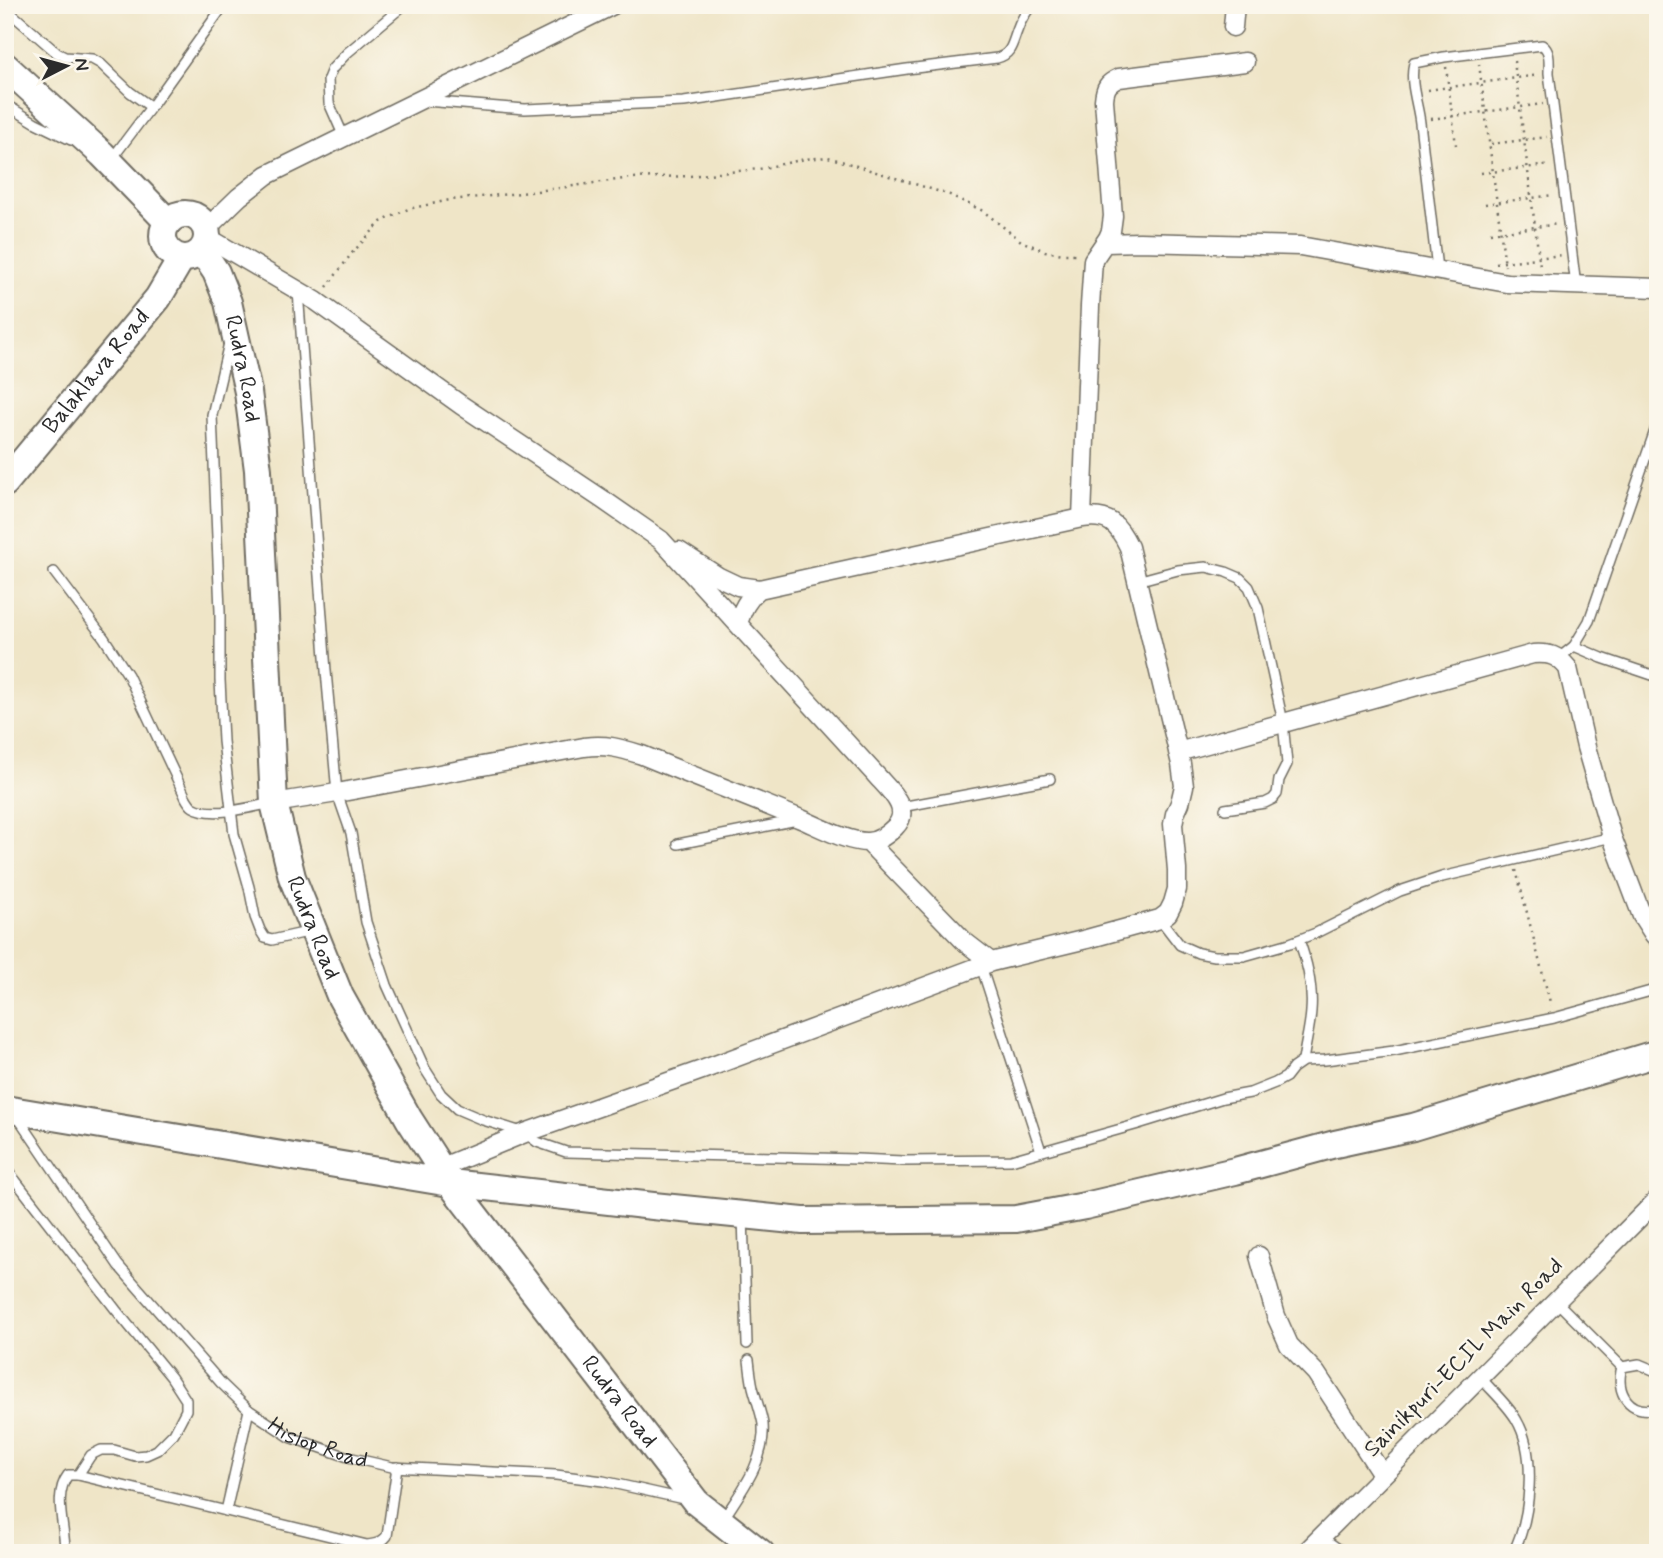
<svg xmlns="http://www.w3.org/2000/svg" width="1663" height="1558" font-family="Mynerve,sans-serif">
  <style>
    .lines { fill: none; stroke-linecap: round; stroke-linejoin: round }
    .lane-casing { stroke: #706c62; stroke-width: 12 }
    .street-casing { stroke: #706c62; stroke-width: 21 }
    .secondary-casing { stroke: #706c62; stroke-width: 30 }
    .path { stroke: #706c62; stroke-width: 2.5; stroke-dasharray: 2 5; stroke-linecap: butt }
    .lane { stroke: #fff; stroke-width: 9 }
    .street { stroke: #fff; stroke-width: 18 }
    .secondary { stroke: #fff; stroke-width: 26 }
    .labels { text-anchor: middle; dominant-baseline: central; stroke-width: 5; stroke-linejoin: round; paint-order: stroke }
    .street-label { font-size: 23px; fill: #2b2b2b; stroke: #fbf7ec }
  </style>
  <rect width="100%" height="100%" fill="#fbf7ec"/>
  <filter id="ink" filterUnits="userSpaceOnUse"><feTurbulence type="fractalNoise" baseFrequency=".0143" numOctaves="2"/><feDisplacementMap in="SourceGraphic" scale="14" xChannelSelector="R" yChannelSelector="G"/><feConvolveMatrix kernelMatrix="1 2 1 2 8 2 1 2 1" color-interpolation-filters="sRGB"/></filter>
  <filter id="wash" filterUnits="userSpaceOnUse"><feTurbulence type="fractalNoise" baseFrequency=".00686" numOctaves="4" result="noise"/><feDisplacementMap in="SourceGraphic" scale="28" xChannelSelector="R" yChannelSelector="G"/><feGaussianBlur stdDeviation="1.57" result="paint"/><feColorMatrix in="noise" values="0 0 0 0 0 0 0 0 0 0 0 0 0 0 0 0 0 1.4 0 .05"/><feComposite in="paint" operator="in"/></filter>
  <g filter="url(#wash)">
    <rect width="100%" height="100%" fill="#efe5c7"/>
  </g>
  <g filter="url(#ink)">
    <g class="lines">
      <g class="lane-casing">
        <g id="lane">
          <path d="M5 8 57 53 65 57 92 59 101 64 130 92 151 107"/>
          <path d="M425 101 525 109 684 102 907 69 997 58C1011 55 1012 44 1017 31 1020 22 1025 13 1032 5"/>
          <path d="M5 104 36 123 71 140"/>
          <path d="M344 137 329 103 328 79 332 69 347 53 404 5"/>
          <path d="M111 160 151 107 224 5"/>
          <path d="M1437 269C1431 221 1426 171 1420 123 1418 104 1409 82 1414 63L1444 57 1542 45C1551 51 1549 63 1549 73L1576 286"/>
          <path d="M298 291 326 671 337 793 351 833 366 922 387 985 425 1069 441 1094 457 1109 483 1120 525 1133 537 1142 566 1152 857 1159 903 1161 1011 1160 1135 1125 1223 1098 1250 1093 1275 1083 1286 1077 1293 1068 1303 1061 1325 1060 1394 1051 1452 1039 1554 1018 1658 989"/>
          <path d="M229 343 212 415 220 611V680L223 741 234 834 249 887 255 917 260 930 265 938 272 940 312 931"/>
          <path d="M54 572 104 638 128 675 186 798C187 800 191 806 193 807 211 818 253 807 272 803"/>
          <path d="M1137 581 1178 570 1206 567 1226 572 1240 578 1249 587 1258 608 1283 722 1287 764 1279 780 1277 794 1273 799 1265 803 1225 809"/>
          <path d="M1574 646 1602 658 1658 677"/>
          <path d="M1559 658 1574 646 1589 621 1658 422"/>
          <path d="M901 807 1050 779"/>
          <path d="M678 844 797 820"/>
          <path d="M1160 919 1180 945 1198 953 1214 956H1244L1290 943 1316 933 1400 891 1442 877 1612 837"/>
          <path d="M1299 940C1307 962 1313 988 1311 1011 1310 1028 1305 1045 1303 1061"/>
          <path d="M981 966 1041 1151"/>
          <path id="s1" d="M17 1116 118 1265 221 1383 249 1410 290 1437 348 1457 392 1467 556 1475 603 1481 688 1500"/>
          <path d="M5 1167 116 1310 171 1377 186 1400V1410L174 1433 157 1450 146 1455 135 1456 114 1450H101L91 1455 78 1475"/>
          <path d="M743 1216 747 1344"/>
          <path d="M1556 1301 1622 1367"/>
          <path d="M1622 1367C1615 1392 1629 1416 1658 1408"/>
          <path d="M1622 1367 1639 1364 1658 1372"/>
          <path d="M1480 1377C1491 1390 1507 1404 1516 1419 1537 1454 1531 1517 1513 1553"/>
          <path d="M226 1511 249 1410"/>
          <path d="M724 1518C742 1490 766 1460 763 1424 761 1412 756 1399 753 1387 751 1378 750 1369 749 1360"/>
          <path d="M1320 1536 1344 1553"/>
          <path d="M65 1553C66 1529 52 1496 68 1475H78L367 1545C376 1544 381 1543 387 1536L397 1467"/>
        </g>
      </g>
      <g class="street-casing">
        <path id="street" d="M1233 27 1235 5
          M206 229 239 197 267 175 613 5
          M207 237 316 301 461 405 602 499 661 540 875 774C888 789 913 809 895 827 887 835 877 842 867 842 847 842 820 827 801 819 748 797 695 777 642 755 620 748 606 744 584 747L337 793 274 803
          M1106 243 1139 242 1300 246 1507 283 1658 288
          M1082 518 1090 306 1093 260 1108 238 1111 231 1113 216 1104 100C1105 87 1108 83 1119 78L1245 62
          M679 551 719 577 738 586 759 589
          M1178 752 1533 654C1550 653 1557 655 1568 668L1586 747 1612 837 1642 916 1654 935 1658 937
          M868 842 965 942 991 962
          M440 1168 525 1133 702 1070 991 962 1087 939 1160 919 1168 913 1173 903 1177 889V870L1173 824 1175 814 1180 803 1184 786 1181 764 1129 547C1118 524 1109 514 1082 518L759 589C747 599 742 610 738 624
          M1259 1256 1276 1316 1289 1345 1316 1373 1382 1474
          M1305 1553 1658 1199"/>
      </g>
      <g class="secondary-casing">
        <g id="secondary">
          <path d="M5 66 102 154 168 222"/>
          <circle cx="185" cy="236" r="22"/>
          <path id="s2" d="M202 251 216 272 228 302 248 392 258 470 274 803 292 877 340 996 409 1119 450 1183 696 1502 761 1553"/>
          <path id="s3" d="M5 483 158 298 181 259"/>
          <path d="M5 1109 450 1183 653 1206 803 1221 1016 1219 1085 1206 1235 1171 1335 1144 1413 1127 1658 1053"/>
        </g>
      </g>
      <path class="path" d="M1514 61 1540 266
        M1479 64 1505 266
        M1446 67 1456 145
        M1428 90 1539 75
        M1431 119 1543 104
        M1491 144 1547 137
        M1481 173 1550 165
        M1485 204 1554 195
        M1490 233 1558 224
        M1496 263 1562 255
        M327 287 352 253 381 222 408 209 450 200 530 192 631 178 689 176 759 169 805 159 828 157 950 195 983 211 1021 241 1045 251 1063 254H1079
        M1516 870 1551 1006"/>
      <use href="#lane" class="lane"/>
      <use href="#street" class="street"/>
      <use href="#secondary" class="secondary"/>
    </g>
  </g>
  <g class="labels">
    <g class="street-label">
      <text stroke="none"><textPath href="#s2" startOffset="126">Rudra Road</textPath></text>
      <text stroke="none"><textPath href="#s3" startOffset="144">Balaklava Road</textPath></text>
      <text stroke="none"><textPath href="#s2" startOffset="693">Rudra Road</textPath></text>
      <text transform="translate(1464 1358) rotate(-45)">Sainikpuri-ECIL Main Road</text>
      <text stroke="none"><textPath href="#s2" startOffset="1260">Rudra Road</textPath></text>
      <text stroke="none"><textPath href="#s1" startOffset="453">Hislop Road</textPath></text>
    </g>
  </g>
  <rect width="1663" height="1558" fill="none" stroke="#fbf7ec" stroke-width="28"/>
  <g transform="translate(66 66) rotate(84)" stroke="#fbf7ec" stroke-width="5" paint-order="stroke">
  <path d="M0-5L12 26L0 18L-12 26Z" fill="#2b2b2b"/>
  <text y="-10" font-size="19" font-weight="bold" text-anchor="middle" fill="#2b2b2b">N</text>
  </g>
</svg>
